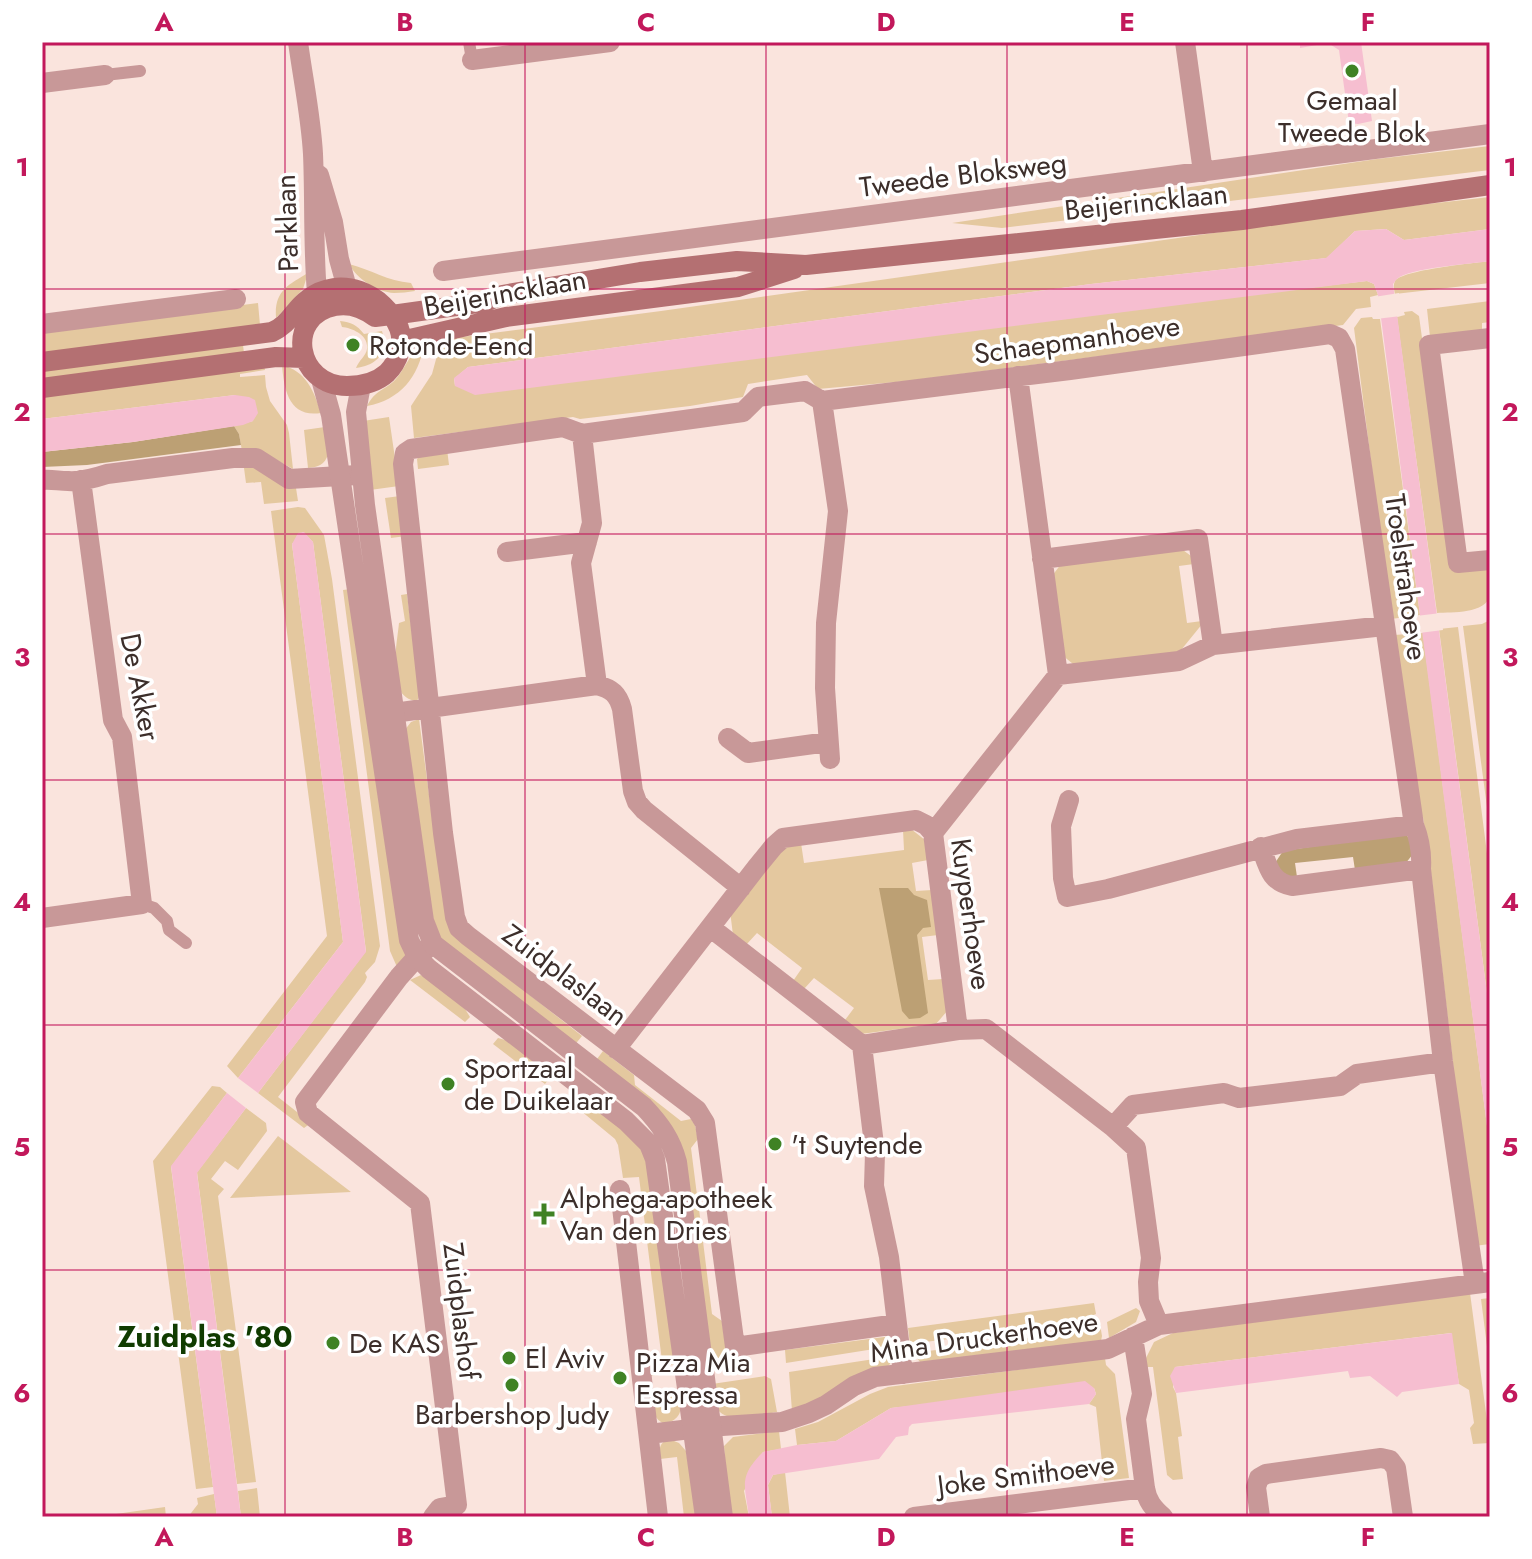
<svg xmlns="http://www.w3.org/2000/svg" width="1532" height="1559" font-family="Jost,sans-serif">
  <style>
    .green { fill: #e4c89f }
    .forest { fill: #bca074 }
    .water { fill: #f6bed0 }
    .pier { fill: #fae4dd }
    .lines { fill: none; stroke-linecap: round; stroke-linejoin: round }
    .service { stroke: #c89898; stroke-width: 12 }
    .minor { stroke: #c89898; stroke-width: 20 }
    .tertiary { stroke: #c89898; stroke-width: 20 }
    .secondary { stroke: #b47072; stroke-width: 20 }
    .grid { fill: none; stroke: #c2185b; stroke-width: 2; stroke-opacity: 0.55 }
    .poi-dot { fill: #3f8224; stroke: #fff; stroke-width: 3 }
    .labels { text-anchor: middle; dominant-baseline: central; stroke-width: 7; stroke-linejoin: round; paint-order: stroke }
    .poi-label { font-size: 28px; fill: #3c2e2a; stroke: #fff; text-anchor: start }
    .street-label { font-size: 28px; fill: #3c2e2a; stroke: #fff }
    .neighbourhood-label { font-size: 30px; font-weight: bold; fill: #103b00; stroke: #fff }
    .neatline { fill: none; stroke: #c2185b; stroke-width: 3 }
    .grid-label { font-size: 26px; text-anchor: middle; font-weight: bold; fill: #c2185b }
  </style>
  <rect width="100%" height="100%" fill="#fae4dd"/>
  <path class="green" d="M1490 146V170L1002 228 952 223 1377 159Z
    M1490 197V229L1404 240 1386 229 1355 231 1327 258 1091 284 468 367 454 379 455 386 1367 281 1374 284 1378 295 1370 297 1371 307 1356 309 1343 325 907 381 818 389 807 375 748 384 743 397 690 406 580 419 573 417 414 438 411 406 432 374 438 352V340L661 311 1383 209Z
    M1490 261V283L1395 294C1394 289 1393 285 1395 281 1402 270 1475 263 1490 261Z
    M349 264C372 270 387 281 411 283L415 291C408 292 401 293 394 293 377 292 357 279 349 264Z
    M308 273 303 289 276 318C274 291 288 285 308 273Z
    M1490 301V322L1482 323V330L1430 337 1427 309Z
    M258 303 260 325 42 354V331Z
    M1412 311 1419 316 1454 572 1490 568C1490 576 1492 587 1490 595 1486 614 1452 612 1437 613L1397 317 1405 315 1404 312Z
    M1372 317 1373 319H1380L1420 615 1391 619 1354 328 1361 318Z
    M340 321C351 322 357 325 364 334L382 331C388 353 378 365 356 368 359 360 366 356 367 349 369 335 352 328 342 327Z
    M424 344C419 377 400 400 367 406 376 389 384 391 395 380 406 368 409 353 424 344Z
    M243 345 244 353 42 380V370Z
    M264 365 265 370 240 374V377L265 375 266 387 270 401 287 425 289 433 293 469 257 449 242 451 239 434 234 426 253 421 235 395 42 419V393Z
    M282 365C306 371 314 391 321 413 289 418 284 390 282 365Z
    M389 417 399 486 370 490 363 421Z
    M325 427 328 454C325 465 318 467 308 468L304 430Z
    M447 449 449 465 418 469 417 459 420 456Z
    M254 467 296 488 298 501 264 504 261 482 246 483 244 468Z
    M400 496 406 536 391 538 385 498Z
    M298 507 305 508 324 535 332 579 380 946 375 962 365 973 367 977 365 982 278 1097 311 1123 304 1128 258 1093 366 951 313 542 303 532 292 544 343 942 238 1078 227 1066 327 936 271 511Z
    M1180 548 1194 558V564L1179 566 1187 623 1202 621 1203 623 1177 655 1078 668 1062 655 1052 576 1061 564Z
    M351 589 406 945 405 956 397 967 390 951 343 590Z
    M407 594 420 695 417 701C385 698 397 645 399 623L405 621 401 595Z
    M1490 620V830L1463 626 1482 624Z
    M1458 627 1490 877V1016L1439 629Z
    M1423 633 1490 1149V1244L1474 1246 1431 873 1423 817 1417 812 1394 635Z
    M419 719 443 900 453 935 582 1036 573 1047 457 958 434 930 404 731 411 722Z
    M911 829 925 840 928 860 912 863 916 891 932 890 938 935 922 937 928 980 943 979 948 1010 936 1024 861 1034 845 1020 854 1008 814 978 804 989 793 981 802 968 757 933 746 945 733 935 730 911 778 850 801 843 804 863 904 850 903 830Z
    M421 975 459 999 470 1017 465 1022 410 980Z
    M498 1038 517 1043 554 1072 545 1084 493 1044Z
    M603 1051 634 1075 635 1085 681 1121 691 1119 695 1125 698 1139 691 1148 698 1203 704 1208 699 1209 712 1314 722 1321 727 1357 708 1360 680 1157 594 1063Z
    M212 1086 220 1087 227 1093 171 1167 213 1487 196 1489 153 1161Z
    M575 1088 617 1120 645 1153 677 1364 666 1366 667 1374 649 1376 648 1372 663 1369 639 1177 623 1178 618 1145 615 1139 569 1101V1096Z
    M246 1108 266 1123 267 1131 238 1170 225 1161 211 1179 224 1189 218 1196 256 1482 237 1484 197 1172Z
    M278 1136 351 1192 230 1198Z
    M1470 1293 1490 1443 1473 1444 1470 1428 1474 1423 1469 1390 1459 1384 1451 1333 1175 1367 1173 1387 1176 1393 1182 1436 1178 1437 1183 1479 1173 1480 1167 1475 1153 1367H1145V1360L1154 1342 1173 1333Z
    M1490 1298V1370L1481 1299Z
    M1094 1303 1096 1314 1076 1322 910 1344 908 1328Z
    M1136 1308 1140 1311 1136 1322 1109 1338 1107 1322Z
    M1100 1324 1102 1336 1101 1341 920 1362 913 1353 1082 1331Z
    M892 1336 893 1346 786 1363 785 1350Z
    M894 1356 893 1360 886 1369 792 1411 789 1372Z
    M1105 1358 1106 1365 1115 1374 1129 1478 1104 1481 1096 1407 1089 1404 1096 1394 1094 1388 891 1408 836 1441 797 1445 795 1429 818 1422 870 1394 888 1387Z
    M765 1376 771 1379 777 1412C761 1414 730 1425 718 1410 713 1404 714 1392 712 1384Z
    M680 1389C681 1407 685 1418 664 1424 654 1418 654 1414 652 1403 669 1400 667 1392 680 1389Z
    M779 1431 781 1449 763 1452 744 1491 749 1517H729L724 1446 733 1437Z
    M669 1439 679 1443 686 1451 697 1517H684L677 1457 660 1459C659 1448 659 1443 669 1439Z
    M785 1472 790 1517H772L768 1485 773 1475Z
    M257 1488 260 1517H241L238 1491Z
    M214 1494 217 1517H188L198 1504 197 1498Z
    M165 1507 166 1517H116V1514Z"/>
  <path class="forest" d="M234 426 239 434 241 445 87 465 42 467V452L133 442Z
    M1403 833 1415 842 1417 849 1405 864 1355 870 1353 857 1295 863 1297 877 1284 880 1275 863 1283 851Z
    M879 888H908L914 895 927 900 931 927 923 928 917 935 928 1013 920 1018 909 1019 902 1011Z"/>
  <path class="water" d="M1300 42H1361L1372 121 1358 124 1349 123 1339 50 1328 43 1300 48Z
    M1386 229 1404 240 1490 229V261C1472 264 1408 268 1397 279 1395 280 1395 282 1393 284L1490 1016V1149L1378 295 1374 284 1367 281 475 395 455 386 454 378 468 367 1091 284 1326 258 1355 231Z
    M235 395 249 397 255 400 258 413 253 421 243 425 133 442 42 452V419Z
    M304 532 313 542 366 952 258 1093 238 1078 343 942 292 544 298 533Z
    M227 1093 246 1108 197 1173 241 1517H217L171 1166Z
    M1452 1333 1459 1384 1402 1392 1397 1397 1370 1376 1350 1378 1348 1371 1176 1393 1170 1376 1175 1367Z
    M1085 1381 1094 1388 1096 1394 1089 1404 912 1424 909 1427 908 1435 896 1437 879 1459 773 1475 768 1485 772 1517H749C745 1485 738 1477 763 1452L797 1445 836 1441 891 1408Z"/>
  <path class="pier" d="M1399 293 1401 316 1376 319 1374 297Z
    M1441 613 1443 630 1419 633 1416 616Z"/>
  <g class="lines">
    <path class="service" d="M469 42 472 60
      M105 75 140 71
      M142 904 154 908 167 921 169 930 186 943"/>
    <path class="minor" d="M586 42 587 45 610 42
      M1185 42 1203 172
      M472 60 587 45
      M42 83 105 75
      M443 271 1490 134
      M42 324 236 299
      M1490 338 1429 345 1458 563 1490 560
      M822 401 838 511 826 623 825 688 830 759
      M582 434 592 523 581 563 597 685C612 689 618 694 622 709L633 791 637 802 644 810 741 888
      M42 480C51 479 59 481 68 481 81 482 95 478 107 474L233 458H256L289 479 358 475
      M507 552 587 542
      M1042 559 1198 539 1213 645
      M1058 675 1179 661 1213 645 1384 626
      M379 715 597 685
      M728 738 748 753 828 742
      M1069 800 1061 826 1063 878 1067 897 1108 889 1297 839 1414 825
      M933 833 1058 675 1018 376
      M1261 847C1268 866 1270 882 1292 886L1421 869
      M42 918 142 904 122 737 113 720 81 480
      M711 928 862 1045 875 1153 874 1186 889 1257 903 1374
      M430 946 417 957 399 977 305 1102 308 1113 420 1203 457 1505 440 1508 433 1517
      M958 1030 986 1029 1113 1127 1136 1148 1151 1258 1148 1282 1149 1301 1159 1325
      M616 1049 756 868 774 846 783 838 916 820 926 825 933 833 958 1030 862 1045
      M1113 1127 1133 1105 1224 1093 1239 1098 1340 1086 1357 1074 1443 1062
      M620 1190 658 1517
      M897 1324 735 1347 705 1123 697 1110 468 936 459 928 455 917 443 833 403 464 405 453 411 449 563 427 582 434 743 412 758 397 805 391 822 401 1070 370 1330 334 1339 338 1345 349 1414 825C1420 840 1422 853 1421 869L1443 1062 1475 1284
      M1133 1337 1142 1394 1136 1419 1145 1488C1147 1501 1153 1508 1163 1517
      M649 1434 707 1427 782 1422 809 1413 826 1405 854 1386 875 1377 1108 1349 1159 1325 1490 1282
      M914 1517 1145 1488
      M1260 1517 1256 1487 1259 1478 1266 1474 1381 1458 1390 1460 1396 1468 1403 1517"/>
    <path class="tertiary" d="M298 42C303 79 311 117 313 154 315 200 313 247 317 293
      M319 175 333 222 339 259 347 288
      M321 379 331 415 409 940 417 957 429 969 626 1121 649 1144 655 1159 705 1517
      M361 385 356 412 365 505 424 921 433 944 644 1107C660 1124 671 1139 677 1162L723 1517"/>
    <path class="secondary" d="M401 341 506 317 738 287 794 269
      M42 362 272 332C290 324 293 310 308 299 340 274 384 293 399 328 405 344 398 362 387 373 376 383 361 386 347 386 296 386 284 316 335 306 350 303 363 308 375 317L399 314 485 302 502 295 640 272 737 261 806 265 1242 220 1490 185
      M42 388 276 357 304 358"/>
  </g>
  <path class="grid" d="M285 42V1517M525 42V1517M766 42V1517M1007 42V1517M1247 42V1517M42 289H1490M42 534H1490M42 780H1490M42 1025H1490M42 1270H1490"/>
  <g class="poi-dot">
    <circle cx="1352" cy="71" r="8"/>
    <circle cx="353" cy="345" r="8"/>
    <circle cx="448" cy="1084" r="8"/>
    <circle cx="775" cy="1144" r="8"/>
    <path d="M540 1202h8v8h8v8h-8v8h-8v-8h-8v-8h8z"/>
    <circle cx="333" cy="1343" r="8"/>
    <circle cx="509" cy="1358" r="8"/>
    <circle cx="620" cy="1378" r="8"/>
    <circle cx="512" cy="1385" r="8"/>
  </g>
  <g class="labels">
    <g class="poi-label">
      <text x="1352" y="100" text-anchor="middle">Gemaal<tspan x="1352" dy="32">Tweede Blok</tspan></text>
      <text x="369" y="345">Rotonde-Eend</text>
      <text x="464" y="1068">Sportzaal<tspan x="464" dy="32">de Duikelaar</tspan></text>
      <text x="791" y="1144">'t Suytende</text>
      <text x="560" y="1198">Alphega-apotheek<tspan x="560" dy="32">Van den Dries</tspan></text>
      <text x="349" y="1343">De KAS</text>
      <text x="525" y="1358">El Aviv</text>
      <text x="636" y="1362">Pizza Mia<tspan x="636" dy="32">Espressa</tspan></text>
      <text x="512" y="1414" text-anchor="middle">Barbershop Judy</text>
    </g>
    <g class="street-label">
      <text transform="translate(963 175) rotate(-7)">Tweede Bloksweg</text>
      <text transform="translate(1146 202) rotate(-6)">Beijerincklaan</text>
      <text transform="translate(287 223) rotate(-92)">Parklaan</text>
      <text transform="translate(505 293) rotate(-10)">Beijerincklaan</text>
      <text transform="translate(1077 340) rotate(-8)">Schaepmanhoeve</text>
      <text transform="translate(1406 577) rotate(82)">Troelstrahoeve</text>
      <text transform="translate(140 687) rotate(79)">De Akker</text>
      <text transform="translate(971 914) rotate(82)">Kuyperhoeve</text>
      <text transform="translate(565 975) rotate(37)">Zuidplaslaan</text>
      <text transform="translate(461 1311) rotate(83)">Zuidplashof</text>
      <text transform="translate(984 1337) rotate(-8)">Mina Druckerhoeve</text>
      <text transform="translate(1026 1475) rotate(-7)">Joke Smithoeve</text>
    </g>
    <g class="neighbourhood-label">
      <text x="205" y="1336">Zuidplas '80</text>
    </g>
  </g>
  <rect width="1532" height="1559" fill="none" stroke="#ffffff" stroke-width="88"/>
  <rect x="44" y="44" width="1444" height="1471" class="neatline"/>
  <g class="grid-label">
    <text x="164" y="31">A</text>
    <text x="405" y="31">B</text>
    <text x="646" y="31">C</text>
    <text x="886" y="31">D</text>
    <text x="1127" y="31">E</text>
    <text x="1368" y="31">F</text>
    <text x="22" y="176">1</text>
    <text x="1510" y="176">1</text>
    <text x="22" y="421">2</text>
    <text x="1510" y="421">2</text>
    <text x="22" y="666">3</text>
    <text x="1510" y="666">3</text>
    <text x="22" y="911">4</text>
    <text x="1510" y="911">4</text>
    <text x="22" y="1156">5</text>
    <text x="1510" y="1156">5</text>
    <text x="22" y="1402">6</text>
    <text x="1510" y="1402">6</text>
    <text x="164" y="1546">A</text>
    <text x="405" y="1546">B</text>
    <text x="646" y="1546">C</text>
    <text x="886" y="1546">D</text>
    <text x="1127" y="1546">E</text>
    <text x="1368" y="1546">F</text>
  </g>
</svg>
